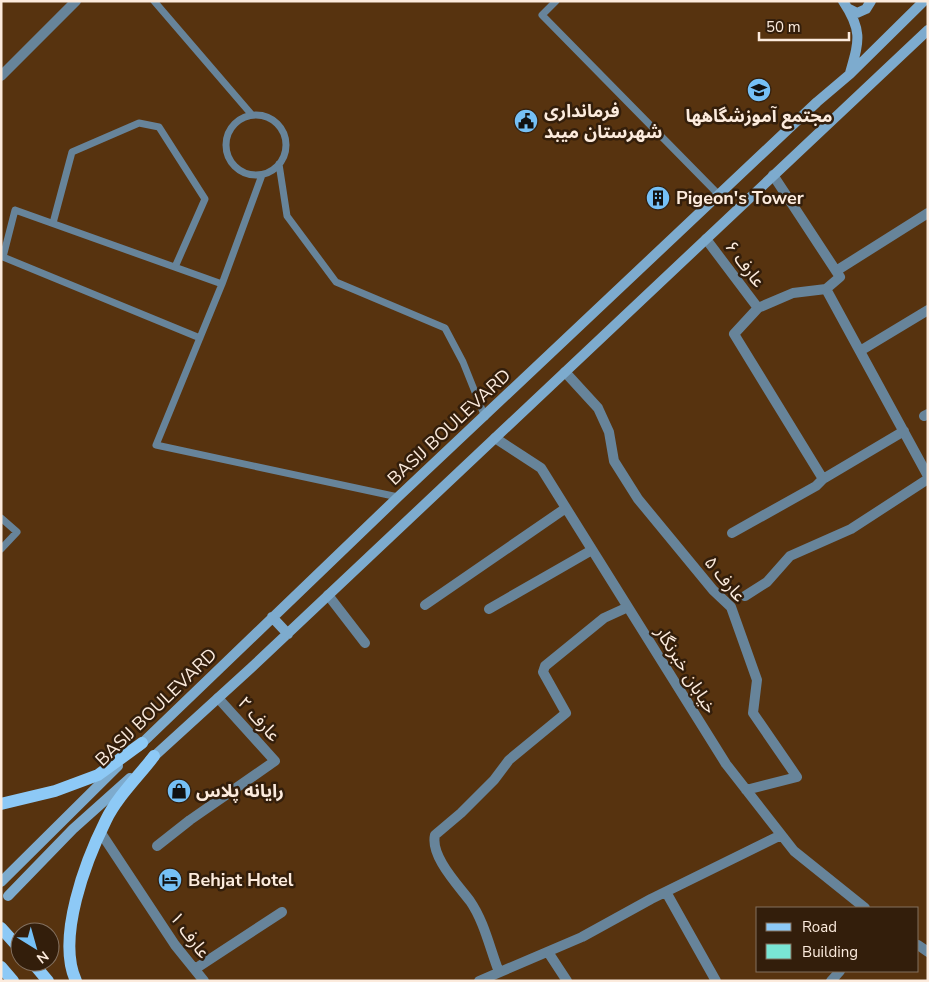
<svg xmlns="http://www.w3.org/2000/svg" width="929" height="982" font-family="'Nunito Sans','Noto Sans Arabic',sans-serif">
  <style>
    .building { fill: #79e6d4 }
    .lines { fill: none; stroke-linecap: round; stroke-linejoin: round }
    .lane { stroke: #67849a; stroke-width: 7 }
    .street { stroke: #67849a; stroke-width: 10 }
    .secondary { stroke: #7dabce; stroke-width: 10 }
    .primary { stroke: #8dc9f6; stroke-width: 12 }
    .labels { text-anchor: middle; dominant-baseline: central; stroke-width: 5; stroke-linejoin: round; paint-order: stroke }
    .poi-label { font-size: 18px; font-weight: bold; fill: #fcebdd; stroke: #331e0b; text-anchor: start }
    .street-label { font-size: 18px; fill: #fcebdd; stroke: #331e0b }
  </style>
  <rect width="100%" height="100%" fill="#57330f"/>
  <path class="building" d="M647 197a11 11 0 1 1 22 0a11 11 0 1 1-22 0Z"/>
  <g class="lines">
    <path class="lane" d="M154 1 252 115
      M556 1 542 15 719 195
      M226 145a30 30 0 1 1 60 0a30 30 0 1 1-60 0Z
      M279 164 287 216 336 282 445 328 463 362 485 417
      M262 175 222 284 156 445 398 497
      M53 223 72 152 139 123 159 127 205 199 175 267
      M200 338 3 257 15 210 222 284
      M1 518 17 532 1 549"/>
    <path class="street" d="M1 76 76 1
      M773 175 840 277 826 289 928 476
      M706 239 758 308
      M836 271 928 213
      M860 351 928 310
      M565 372 598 408 609 432 614 461 638 499 713 590 731 607 757 680 753 713 797 777 746 790
      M924 416 928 414
      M495 438 541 468 726 764 794 851 865 908
      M823 479 734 334 758 308 793 293 826 289
      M732 533 816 486 823 479 904 431
      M328 595 365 643
      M745 596 767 582 790 556 851 529 928 479
      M425 605 566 508
      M489 609 592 550
      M101 833 175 945 204 981
      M157 846 190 820 275 761 218 698
      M666 892 716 981
      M918 945 928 952
      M548 952 567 981
      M195 969 282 912
      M499 972C490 949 484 921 470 901 458 885 430 856 435 835L461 813 494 780 509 760 566 713 543 672 545 666 604 618 628 607
      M479 981 582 937 651 899 781 835
      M831 981 840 971"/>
    <path class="secondary" d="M843 1C863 31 859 41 850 73
      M849 9 857 13 866 9 871 1
      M272 617 288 634
      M138 747 398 497 817 102 850 74 924 1
      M150 760 251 668 928 30
      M1 882 118 766
      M8 896 73 829 130 778"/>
    <path class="primary" d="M1 804 55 791 98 775 142 743
      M1 928 20 949
      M32 962 48 981
      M1 967 13 981
      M76 981C56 938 86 860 106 820 117 797 139 776 154 756"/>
  </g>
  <defs>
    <g id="school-disc" transform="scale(1.25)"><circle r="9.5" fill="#75c0f6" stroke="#331e0b"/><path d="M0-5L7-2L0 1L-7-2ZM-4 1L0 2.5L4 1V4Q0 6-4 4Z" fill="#111"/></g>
    <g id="civic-disc" transform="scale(1.25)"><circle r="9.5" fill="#75c0f6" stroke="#331e0b"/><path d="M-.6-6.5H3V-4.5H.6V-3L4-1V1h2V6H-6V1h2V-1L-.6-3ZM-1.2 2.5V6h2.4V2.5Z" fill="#111"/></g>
    <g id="building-disc" transform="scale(1.25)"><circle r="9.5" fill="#75c0f6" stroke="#331e0b"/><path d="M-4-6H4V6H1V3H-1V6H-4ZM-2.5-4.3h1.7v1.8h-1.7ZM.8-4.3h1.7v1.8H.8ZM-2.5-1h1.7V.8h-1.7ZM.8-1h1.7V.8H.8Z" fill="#111"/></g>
    <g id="shop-disc" transform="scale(1.25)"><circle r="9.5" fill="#75c0f6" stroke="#331e0b"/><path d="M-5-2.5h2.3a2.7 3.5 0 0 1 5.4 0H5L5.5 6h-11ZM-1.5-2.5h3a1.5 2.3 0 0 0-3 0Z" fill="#111"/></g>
    <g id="hotel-disc" transform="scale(1.25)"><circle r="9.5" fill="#75c0f6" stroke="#331e0b"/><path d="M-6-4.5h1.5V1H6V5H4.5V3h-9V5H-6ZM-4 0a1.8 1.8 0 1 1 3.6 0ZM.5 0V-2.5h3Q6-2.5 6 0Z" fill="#111"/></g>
  </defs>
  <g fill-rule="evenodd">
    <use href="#school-disc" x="759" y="90"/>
    <use href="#civic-disc" x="526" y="121"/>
    <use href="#building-disc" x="658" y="198"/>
    <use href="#shop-disc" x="179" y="791"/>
    <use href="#hotel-disc" x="170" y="880"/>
  </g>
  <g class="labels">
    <g class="poi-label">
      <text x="544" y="111">فرمانداری<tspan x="544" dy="21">شهرستان میبد</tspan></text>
      <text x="759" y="116" text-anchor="middle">مجتمع آموزشگاهها</text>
      <text x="676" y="198">Pigeon's Tower</text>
      <text x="196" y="791">رایانه پلاس</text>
      <text x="188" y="880">Behjat Hotel</text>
    </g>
    <g class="street-label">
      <text transform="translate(745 264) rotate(53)">عارف ۶</text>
      <text transform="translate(449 427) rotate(-43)">BASIJ BOULEVARD</text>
      <text transform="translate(725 579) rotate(50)">عارف ۵</text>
      <text transform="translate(686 670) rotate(58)">خیابان خبرنگار</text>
      <text transform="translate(156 707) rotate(-44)">BASIJ BOULEVARD</text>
      <text transform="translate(259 719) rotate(48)">عارف ۲</text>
      <text transform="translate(190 935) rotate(53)">عارف ۱</text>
    </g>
  </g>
  <rect width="929" height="982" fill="none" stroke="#fcebdd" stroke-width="5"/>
  <rect x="756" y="907" width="162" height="65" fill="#331e0b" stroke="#83705f"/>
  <rect x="766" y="923" width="25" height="8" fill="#8dc9f6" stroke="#83705f"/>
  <text x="802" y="932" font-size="15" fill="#fcebdd">Road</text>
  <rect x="766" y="944" width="25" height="15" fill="#79e6d4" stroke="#83705f"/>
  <text x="802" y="957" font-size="15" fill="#fcebdd">Building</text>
  <g transform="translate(35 947) rotate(143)"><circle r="24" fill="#331e0b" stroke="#83705f"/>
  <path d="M0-4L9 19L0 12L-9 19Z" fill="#75c0f6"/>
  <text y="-8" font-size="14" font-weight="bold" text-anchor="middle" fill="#fcebdd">N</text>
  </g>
  <path d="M759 32v8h90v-8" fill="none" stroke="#fcebdd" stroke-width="2.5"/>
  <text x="766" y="32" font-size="15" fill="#fcebdd" stroke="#331e0b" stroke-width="4" paint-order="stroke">50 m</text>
</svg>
